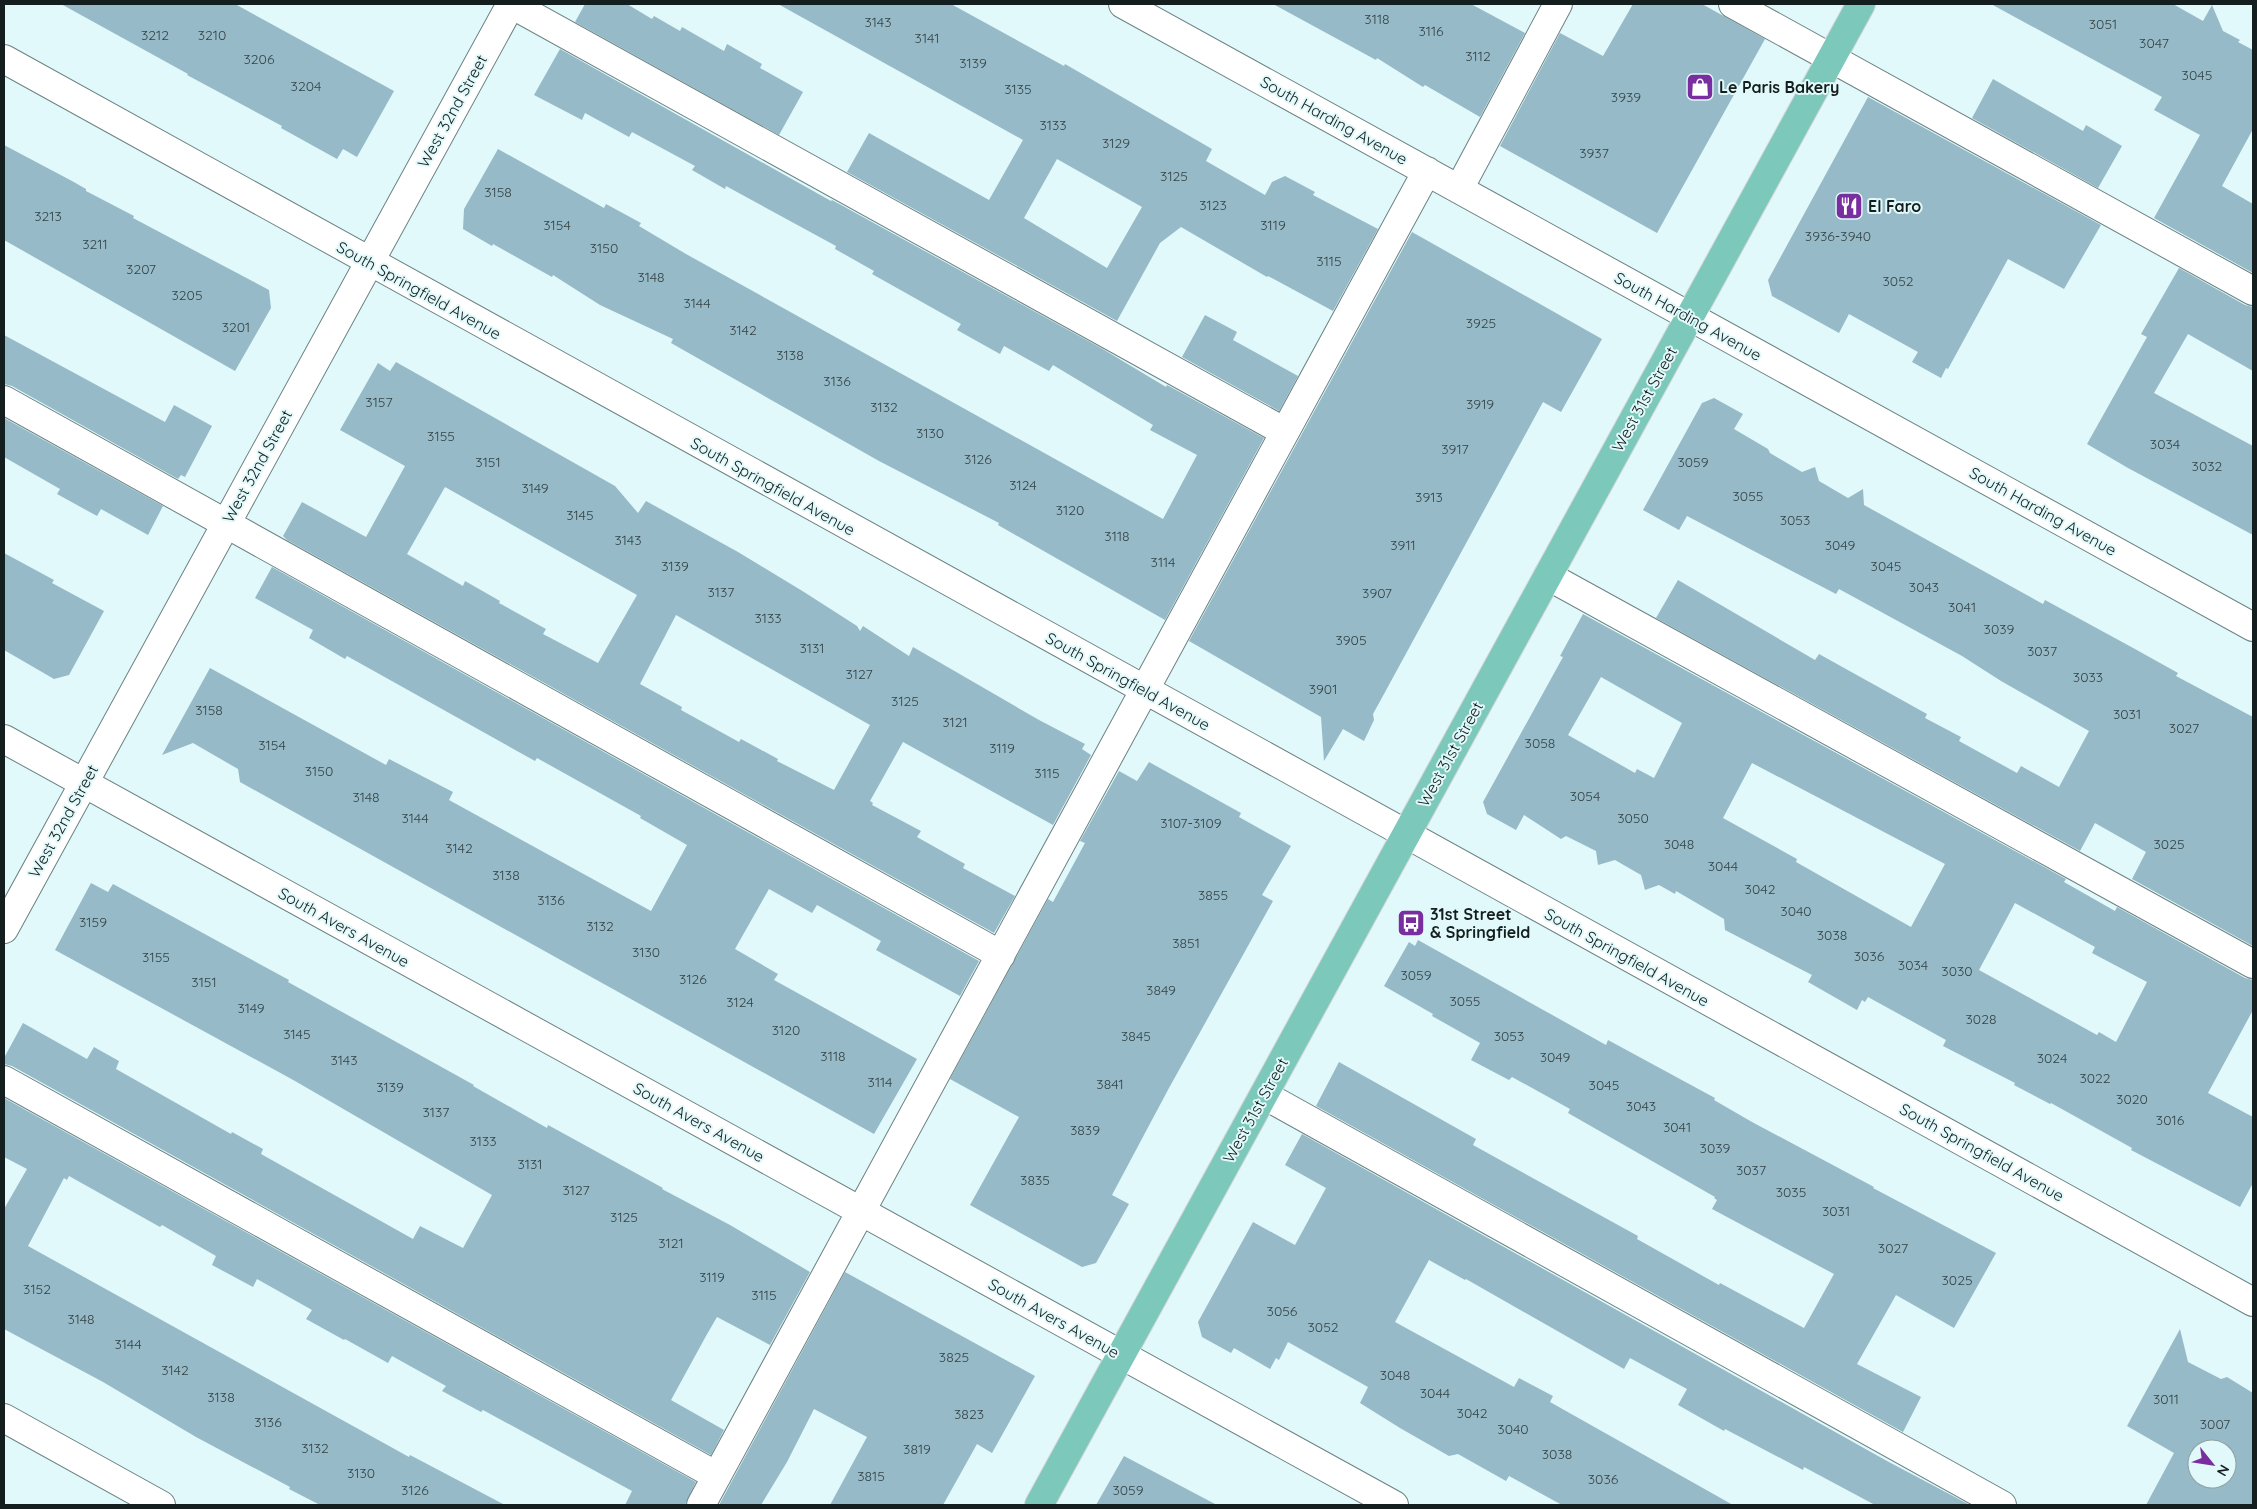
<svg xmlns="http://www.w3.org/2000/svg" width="2257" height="1509" font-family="Quicksand,sans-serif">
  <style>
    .building { fill: #96bac7; fill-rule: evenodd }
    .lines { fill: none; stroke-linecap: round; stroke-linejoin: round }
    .minor-casing { stroke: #6c8283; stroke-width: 30 }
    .major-casing { stroke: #d5d6d6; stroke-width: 30 }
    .minor { stroke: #fff; stroke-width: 28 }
    .major { stroke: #7cc8bb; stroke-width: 28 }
    .labels { text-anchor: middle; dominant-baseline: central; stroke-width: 4; stroke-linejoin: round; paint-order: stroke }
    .number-label { font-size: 14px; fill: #354548 }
    .poi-label { font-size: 16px; font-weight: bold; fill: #151e1e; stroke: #e1f9fa; text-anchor: start }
    .street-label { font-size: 16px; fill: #151e1e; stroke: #e1f9fa }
  </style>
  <rect width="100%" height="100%" fill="#e1f9fa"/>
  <path class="building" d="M61 4H235L394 91 357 157 343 149 337 159 281 128 282 126 187 75 188 74Z
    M585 4H627L652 19 654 16 680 31 682 27 724 51 727 44 762 64 760 68 803 92 779 135 575 22Z
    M778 4H951L1064 66 1065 64 1212 149 1206 161 1265 195 1272 182 1285 176 1315 192 1313 195 1378 229 1333 311 1268 276 1267 277 1181 227 1160 243 1117 321 847 172 869 133 989 200 1023 140ZM1057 159 1142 207 1107 268 1024 218Z
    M1273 4H1471L1525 33 1480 117 1425 85 1423 87 1377 58 1376 60Z
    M1633 4H1702L1765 39 1657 233 1500 146 1560 33 1603 56Z
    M1991 4H2173L2203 21 2212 5 2223 31 2240 40 2238 42 2253 50V129L2222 186 2253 204V273L2154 218 2200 135 2154 110 2162 97Z
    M560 49 831 201 832 200 1101 348 1166 387 1167 385 1264 438 1165 620 998 525 999 523 879 461 671 343 673 339 600 305 553 275 552 277 493 244 492 246 463 229 464 209 498 149 604 208 606 204 641 223 639 226 686 254 1163 519 1197 455 1150 430 1153 425 1053 365 1049 371 1004 346 1000 354 957 330 961 324 872 274 874 271 835 249 836 246 726 186 725 189 692 170 695 166 632 132 629 137 585 113 582 120 534 95Z
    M1993 79 2083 131 2086 125 2122 146 2098 188 1972 118Z
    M1868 97 2101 225 2064 289 2008 259 1948 369 1946 368 1941 378 1912 362 1918 352 1849 314 1839 333 1772 296 1768 280Z
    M4 145 72 181 86 189V191L134 216 133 218 269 290 271 308 235 371 4 240Z
    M1412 232 1602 339 1561 412 1543 402 1384 694 1373 714 1374 720 1364 741 1343 729 1324 761 1321 717 1189 641Z
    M2179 268 2245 305 2253 307V371L2188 334 2154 393 2253 446V535L2128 468 2087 444 2147 337 2141 334Z
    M1205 315 1237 332 1233 340 1298 376 1279 411 1182 357Z
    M4 335 165 422 174 405 212 426 185 477 181 475 178 479 12 386 4 384Z
    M396 362 615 486 638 513 646 501 738 552 804 592 857 626 860 631 863 626 909 656 913 647 1039 720 1085 744 1082 749 1091 755 1053 825 903 742 870 801 873 803 872 805 921 831 917 837 965 864 963 868 1015 896 994 933 287 540 283 536 302 502 366 537 405 466 340 430 378 363 390 371ZM445 487 637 595 598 663 543 634 546 629 499 603 500 601 465 581 463 586 407 554ZM676 615 870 725 834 790 777 761 778 759 741 739 739 742 681 710 682 707 640 684Z
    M1714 398 1743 414 1734 429 1768 449 1770 453 1802 472 1815 467 1819 481 1848 498 1863 489 1864 505 2043 604 2045 600 2135 649 2178 673 2176 676 2253 717V946L2132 879 2146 852 2095 823 2080 851 1656 618 1678 580 1815 660 1819 654 1927 714 1925 718 1961 737 1959 741 2017 773 2021 766 2059 787 2089 731 2001 681 1962 656 1839 589 1836 594 1687 516 1679 530 1643 510 1702 403Z
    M4 418 163 506 148 535 101 509 97 516 57 494 60 489 4 457Z
    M4 553 54 580 52 583 104 611 69 675 54 679 4 650Z
    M272 567 979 961 960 996 876 950 881 941 817 905 812 913 769 889 735 949 778 974 774 980 917 1059 874 1134 240 782 238 769 193 743 162 755 210 668 386 765 389 759 453 792 449 800 651 911 687 845 640 818 641 816 537 758 535 761 347 656 345 659 309 638 313 630 255 598Z
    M1583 614 2066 879 2064 882 2115 911 2117 907 2245 978 2253 980V1010L2208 1093 2253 1117V1183L2240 1207 2131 1150 2132 1148 2051 1103 2050 1104 2014 1085 2015 1083 1943 1046 1946 1040 1868 997 1865 1002 1862 1000 1857 1010 1808 982 1812 975 1725 930 1724 919 1676 891 1675 894 1659 885 1645 890 1641 875 1615 860 1598 865 1596 851 1566 836 1561 839 1524 815 1516 830 1487 814 1483 802 1563 657 1560 656ZM1601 677 1682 723 1654 778 1637 769 1635 773 1568 735ZM1752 763 1945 864 1911 927 1796 862 1797 859 1723 818ZM2015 903 2095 947 2092 953 2147 982 2116 1042 2099 1032 2097 1035 1979 970Z
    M1149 762 1241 813 1239 817 1291 846 1262 895 1273 901 1169 1088 1112 1195 1129 1204 1096 1263 1082 1267 970 1205 1019 1117 950 1079 1048 899 1053 902 1085 843 1080 841 1119 771 1137 781Z
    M91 883 108 892 113 884 289 980 288 982 474 1085 473 1086 547 1128 548 1125 663 1188 662 1189 730 1225 810 1272 770 1345 717 1317 706 1336 671 1400 724 1430 711 1455 12 1066 4 1064V1058L23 1023 87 1059 94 1047 119 1061 116 1069 231 1134 232 1132 263 1149 261 1154 413 1239 420 1226 463 1248 492 1195 295 1081 55 950Z
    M1418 940 1606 1045 1608 1040 1715 1098 1714 1100 1752 1122 1874 1187 1873 1188 1996 1253 1954 1328 1896 1295 1857 1364 1921 1397 1903 1432 1316 1106 1339 1062 1476 1139 1473 1145 1638 1236 1637 1239 1719 1285 1720 1283 1804 1328 1834 1274 1712 1209 1717 1200 1714 1198 1715 1197 1568 1113 1570 1109 1512 1077 1509 1080 1471 1060 1480 1043 1432 1016 1433 1014 1384 986 1409 942 1415 946Z
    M4 1098 696 1482 685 1505H625L632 1491 483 1410 481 1412 442 1391 446 1386 392 1356 388 1363 345 1339 344 1340 306 1319 312 1310 257 1279 253 1287 212 1265 216 1256 162 1225 160 1227 69 1176 67 1180 64 1178 28 1246 409 1457 410 1455 505 1505H320L289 1489 290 1487 196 1437 103 1382 4 1329V1209L27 1169 4 1157Z
    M1302 1134 1887 1461 1970 1505H1875L1804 1467 1803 1470 1725 1429 1724 1431 1678 1405 1687 1389 1630 1358 1624 1369 1466 1279 1465 1280 1429 1260 1395 1322 1514 1387 1519 1378 1553 1396 1550 1402 1733 1505H1562L1509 1476 1506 1481 1458 1454 1449 1456 1400 1428 1360 1403 1368 1387 1288 1342 1279 1360 1276 1358 1270 1369 1234 1348 1231 1353 1202 1337 1198 1322 1253 1222 1295 1245 1326 1188 1285 1165Z
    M845 1272 1035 1376 992 1453 977 1444 943 1505H830L867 1437 814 1409 787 1462 761 1505H719Z
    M2180 1329 2188 1362 2221 1379 2227 1377 2253 1393V1505H2146L2174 1453 2127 1426ZM2197 1449H2227V1479H2197Z
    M1124 1456 1217 1505H1096Z"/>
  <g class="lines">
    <g class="minor-casing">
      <path id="minor" d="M511 4 1285 432
        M1123 4 2253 627
        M1733 4 2253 291
        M4 59 2253 1302
        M1459 189 1558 4
        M4 400 1001 955
        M1548 576 2253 964
        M4 739 1394 1505
        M4 929 511 4
        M4 1080 717 1476
        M1264 1095 2002 1505
        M4 1418 161 1505
        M701 1505 1427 171"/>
    </g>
    <g class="major-casing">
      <path id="major" d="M1039 1505 1861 4"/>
    </g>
    <use href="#minor" class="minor"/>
    <use href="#major" class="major"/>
  </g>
  <defs>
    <g id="shop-square" transform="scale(1.4375)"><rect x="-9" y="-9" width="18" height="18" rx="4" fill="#792ea0" stroke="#e1f9fa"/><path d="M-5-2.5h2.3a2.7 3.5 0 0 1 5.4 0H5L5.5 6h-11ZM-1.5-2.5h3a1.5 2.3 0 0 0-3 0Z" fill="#fff"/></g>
    <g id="restaurant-square" transform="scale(1.4375)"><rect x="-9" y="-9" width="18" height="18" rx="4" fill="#792ea0" stroke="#e1f9fa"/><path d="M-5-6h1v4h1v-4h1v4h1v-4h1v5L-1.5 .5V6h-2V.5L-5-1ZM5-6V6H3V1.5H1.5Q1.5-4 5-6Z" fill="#fff"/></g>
    <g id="bus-square" transform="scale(1.4375)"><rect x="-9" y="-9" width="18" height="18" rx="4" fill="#792ea0" stroke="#e1f9fa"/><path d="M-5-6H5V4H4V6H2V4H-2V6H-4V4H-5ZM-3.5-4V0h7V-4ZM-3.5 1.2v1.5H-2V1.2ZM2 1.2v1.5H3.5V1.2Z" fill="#fff"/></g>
  </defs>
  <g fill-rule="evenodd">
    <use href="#shop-square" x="1700" y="87"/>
    <use href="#restaurant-square" x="1849" y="206"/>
    <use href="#bus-square" x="1411" y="923"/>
  </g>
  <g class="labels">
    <g class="number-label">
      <text x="1377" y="19">3118</text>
      <text x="878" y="22">3143</text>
      <text x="2103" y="24">3051</text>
      <text x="1431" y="31">3116</text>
      <text x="155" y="35">3212</text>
      <text x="212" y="35">3210</text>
      <text x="927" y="38">3141</text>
      <text x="2154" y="43">3047</text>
      <text x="1478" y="56">3112</text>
      <text x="259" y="59">3206</text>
      <text x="973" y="63">3139</text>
      <text x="2197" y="75">3045</text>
      <text x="306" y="86">3204</text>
      <text x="1018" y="89">3135</text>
      <text x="1626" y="97">3939</text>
      <text x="1053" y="125">3133</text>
      <text x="1116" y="143">3129</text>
      <text x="1594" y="153">3937</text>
      <text x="1174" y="176">3125</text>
      <text x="498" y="192">3158</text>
      <text x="1213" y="205">3123</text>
      <text x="48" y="216">3213</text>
      <text x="557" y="225">3154</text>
      <text x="1273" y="225">3119</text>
      <text x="1838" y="236">3936-3940</text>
      <text x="95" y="244">3211</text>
      <text x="604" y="248">3150</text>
      <text x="1329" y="261">3115</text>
      <text x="141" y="269">3207</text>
      <text x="651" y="277">3148</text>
      <text x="1898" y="281">3052</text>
      <text x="187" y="295">3205</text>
      <text x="697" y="303">3144</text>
      <text x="1481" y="323">3925</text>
      <text x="236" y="327">3201</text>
      <text x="743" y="330">3142</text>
      <text x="790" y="355">3138</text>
      <text x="837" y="381">3136</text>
      <text x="379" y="402">3157</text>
      <text x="1480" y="404">3919</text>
      <text x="884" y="407">3132</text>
      <text x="930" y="433">3130</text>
      <text x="441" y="436">3155</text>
      <text x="2165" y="444">3034</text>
      <text x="1455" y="449">3917</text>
      <text x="978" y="459">3126</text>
      <text x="488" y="462">3151</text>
      <text x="1693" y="462">3059</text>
      <text x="2207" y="466">3032</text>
      <text x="1023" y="485">3124</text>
      <text x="535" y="488">3149</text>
      <text x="1748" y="496">3055</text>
      <text x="1429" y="497">3913</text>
      <text x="1070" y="510">3120</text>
      <text x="580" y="515">3145</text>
      <text x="1795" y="520">3053</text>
      <text x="1117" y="536">3118</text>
      <text x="628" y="540">3143</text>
      <text x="1403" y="545">3911</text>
      <text x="1840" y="545">3049</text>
      <text x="1163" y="562">3114</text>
      <text x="675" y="566">3139</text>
      <text x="1886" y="566">3045</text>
      <text x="1924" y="587">3043</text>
      <text x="721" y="592">3137</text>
      <text x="1377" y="593">3907</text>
      <text x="1962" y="607">3041</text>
      <text x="768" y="618">3133</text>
      <text x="1999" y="629">3039</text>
      <text x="1351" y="640">3905</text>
      <text x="812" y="648">3131</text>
      <text x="2042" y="651">3037</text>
      <text x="859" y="674">3127</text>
      <text x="2088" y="677">3033</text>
      <text x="1323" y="689">3901</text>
      <text x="905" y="701">3125</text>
      <text x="209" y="710">3158</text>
      <text x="2127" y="714">3031</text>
      <text x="955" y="722">3121</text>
      <text x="2184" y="728">3027</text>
      <text x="1540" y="743">3058</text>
      <text x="272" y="745">3154</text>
      <text x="1002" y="748">3119</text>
      <text x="319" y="771">3150</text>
      <text x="1047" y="773">3115</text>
      <text x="1585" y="796">3054</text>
      <text x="366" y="797">3148</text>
      <text x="415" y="818">3144</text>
      <text x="1633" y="818">3050</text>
      <text x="1191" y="823">3107-3109</text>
      <text x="1679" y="844">3048</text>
      <text x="2169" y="844">3025</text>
      <text x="459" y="848">3142</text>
      <text x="1723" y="866">3044</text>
      <text x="506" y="875">3138</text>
      <text x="1760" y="889">3042</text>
      <text x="1213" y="895">3855</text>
      <text x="551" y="900">3136</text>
      <text x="1796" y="911">3040</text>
      <text x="93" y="922">3159</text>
      <text x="600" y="926">3132</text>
      <text x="1832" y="935">3038</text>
      <text x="1186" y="943">3851</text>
      <text x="646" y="952">3130</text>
      <text x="1869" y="956">3036</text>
      <text x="156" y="957">3155</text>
      <text x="1913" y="965">3034</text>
      <text x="1957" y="971">3030</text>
      <text x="1416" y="975">3059</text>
      <text x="693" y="979">3126</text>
      <text x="204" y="982">3151</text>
      <text x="1161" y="990">3849</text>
      <text x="1465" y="1001">3055</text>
      <text x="740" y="1002">3124</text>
      <text x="251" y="1008">3149</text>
      <text x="1981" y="1019">3028</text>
      <text x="786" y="1030">3120</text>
      <text x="297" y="1034">3145</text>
      <text x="1136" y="1036">3845</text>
      <text x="1509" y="1036">3053</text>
      <text x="833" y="1056">3118</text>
      <text x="1555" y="1057">3049</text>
      <text x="2052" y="1058">3024</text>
      <text x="344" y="1060">3143</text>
      <text x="2095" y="1078">3022</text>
      <text x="880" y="1082">3114</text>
      <text x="1110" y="1084">3841</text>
      <text x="1604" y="1085">3045</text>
      <text x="390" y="1087">3139</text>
      <text x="2132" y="1099">3020</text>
      <text x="1641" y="1106">3043</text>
      <text x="436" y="1112">3137</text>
      <text x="2170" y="1120">3016</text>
      <text x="1677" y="1127">3041</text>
      <text x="1085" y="1130">3839</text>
      <text x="483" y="1141">3133</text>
      <text x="1715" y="1148">3039</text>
      <text x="530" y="1164">3131</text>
      <text x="1751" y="1170">3037</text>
      <text x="1035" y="1180">3835</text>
      <text x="576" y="1190">3127</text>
      <text x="1791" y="1192">3035</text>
      <text x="1836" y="1211">3031</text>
      <text x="624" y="1217">3125</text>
      <text x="671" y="1243">3121</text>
      <text x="1893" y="1248">3027</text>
      <text x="712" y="1277">3119</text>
      <text x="1957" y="1280">3025</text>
      <text x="37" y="1289">3152</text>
      <text x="764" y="1295">3115</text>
      <text x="1282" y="1311">3056</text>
      <text x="81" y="1319">3148</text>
      <text x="1323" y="1327">3052</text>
      <text x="128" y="1344">3144</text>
      <text x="954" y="1357">3825</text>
      <text x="175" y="1370">3142</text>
      <text x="1395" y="1375">3048</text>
      <text x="1435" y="1393">3044</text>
      <text x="221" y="1397">3138</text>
      <text x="2166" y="1399">3011</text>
      <text x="1472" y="1413">3042</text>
      <text x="969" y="1414">3823</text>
      <text x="268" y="1422">3136</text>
      <text x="2215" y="1424">3007</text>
      <text x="1513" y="1429">3040</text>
      <text x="315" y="1448">3132</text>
      <text x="917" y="1449">3819</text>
      <text x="1557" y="1454">3038</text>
      <text x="361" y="1473">3130</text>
      <text x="871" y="1476">3815</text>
      <text x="1603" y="1479">3036</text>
      <text x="415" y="1490">3126</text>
      <text x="1128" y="1490">3059</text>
    </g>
    <g class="poi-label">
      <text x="1719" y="87">Le Paris Bakery</text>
      <text x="1868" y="206">El Faro</text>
      <text x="1430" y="914">31st Street<tspan x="1430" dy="18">&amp; Springfield</tspan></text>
    </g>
    <g class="street-label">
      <text transform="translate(452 111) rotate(-61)">West 32nd Street</text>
      <text transform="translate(1334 120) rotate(29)">South Harding Avenue</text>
      <text transform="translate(419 290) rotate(29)">South Springfield Avenue</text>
      <text transform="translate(1688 316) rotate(29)">South Harding Avenue</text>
      <text transform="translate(1644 399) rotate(-61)">West 31st Street</text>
      <text transform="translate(257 466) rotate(-61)">West 32nd Street</text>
      <text transform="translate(773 486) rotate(29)">South Springfield Avenue</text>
      <text transform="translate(2043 511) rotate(29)">South Harding Avenue</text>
      <text transform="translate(1128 681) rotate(29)">South Springfield Avenue</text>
      <text transform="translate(1450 754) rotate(-61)">West 31st Street</text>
      <text transform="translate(63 821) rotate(-61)">West 32nd Street</text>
      <text transform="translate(344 927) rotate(29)">South Avers Avenue</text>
      <text transform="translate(1627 957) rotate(29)">South Springfield Avenue</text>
      <text transform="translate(1255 1110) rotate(-61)">West 31st Street</text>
      <text transform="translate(699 1122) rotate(29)">South Avers Avenue</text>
      <text transform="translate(1982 1152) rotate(29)">South Springfield Avenue</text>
      <text transform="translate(1054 1318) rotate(29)">South Avers Avenue</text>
    </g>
  </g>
  <rect width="2257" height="1509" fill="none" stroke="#151e1e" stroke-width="10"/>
  <g transform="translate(2212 1464) rotate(120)"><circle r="24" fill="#e1f9fa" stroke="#8fa1a2"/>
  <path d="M0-4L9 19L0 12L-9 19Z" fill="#792ea0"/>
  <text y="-8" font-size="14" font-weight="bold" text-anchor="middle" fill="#151e1e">N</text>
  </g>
</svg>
